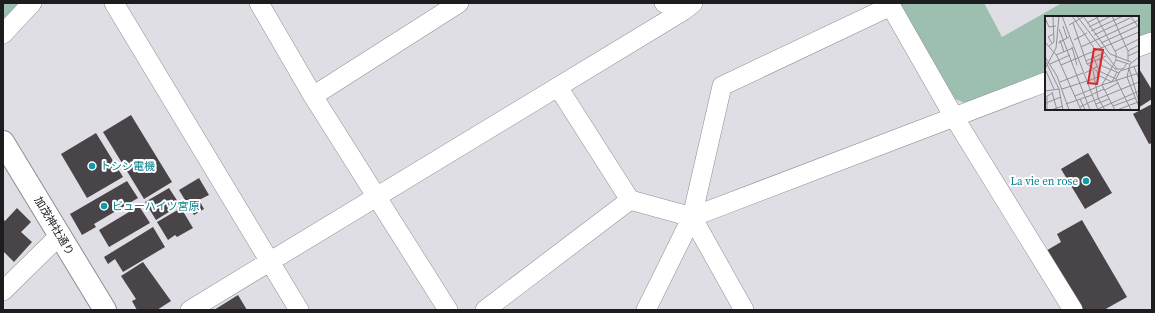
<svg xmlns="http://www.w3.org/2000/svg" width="1155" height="313" font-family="'Source Serif 4','Noto Sans JP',serif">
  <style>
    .green { fill: #9dbfaf }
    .building { fill: #484448 }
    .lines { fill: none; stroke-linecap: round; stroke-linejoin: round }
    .minor-casing { stroke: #8f8e94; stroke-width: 20 }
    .tertiary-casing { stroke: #8f8e94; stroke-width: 24 }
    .minor { stroke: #fff; stroke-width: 19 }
    .tertiary { stroke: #fff; stroke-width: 22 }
    .culture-dot { fill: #0f9aa8; stroke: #fff; stroke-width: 1.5 }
    .labels { text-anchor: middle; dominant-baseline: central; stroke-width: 4; stroke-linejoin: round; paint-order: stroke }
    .culture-label { font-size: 11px; fill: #0d838f; stroke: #fff; text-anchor: start }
    .street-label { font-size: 11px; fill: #1d1c1f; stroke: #fff }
    .inset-road { fill: none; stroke: #919096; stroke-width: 1 }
    .view { fill: #d62828; fill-opacity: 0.15; stroke: #d62828; stroke-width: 2 }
    .inset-edge { fill: none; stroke: #1d1c1f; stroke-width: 2 }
  </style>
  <rect width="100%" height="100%" fill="#dfdee5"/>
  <path class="green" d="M3 3H21L3 24Z
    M898 3H984L1002 37 1062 3H1152V35L1138 40V17H1046V74L965 103 955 99Z"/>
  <path class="building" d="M1138 67 1152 90V99L1138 108Z
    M1152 104V143L1149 144 1133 114Z
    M131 115 172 182 144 199 103 132Z
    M96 133 123 177 87 198 61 154Z
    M1088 153 1112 193 1085 209 1061 169Z
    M199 178 209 195 199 200 204 209 194 215 179 190Z
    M127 181 138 198 94 224 96 227 82 235 70 214Z
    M169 188 180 205 156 220 145 202Z
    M139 206 150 223 109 247 99 230Z
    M17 208 31 222 21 232 32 242 14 262 3 251V219L5 221Z
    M181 208 193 228 177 237 175 235 168 240 157 222Z
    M1082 220 1127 297 1104 310H1079L1044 252 1061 242 1057 234Z
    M153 227 165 247 123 272 115 259 108 264 104 257Z
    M143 262 171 301 157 310H137L132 301 136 299 121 276Z
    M238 295 247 310H214Z"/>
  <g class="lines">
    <g class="minor-casing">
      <path id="minor" d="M114 3 299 310
        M259 3 313 96 448 310
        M664 3 683 11
        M889 3 954 117 1073 310
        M3 34 32 3
        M1138 47 1152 42
        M558 87 630 200 692 217 1046 82
        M313 96 459 3
        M692 217 744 310
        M3 291 59 236
        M190 310 683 11 693 3
        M485 310 630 200
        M646 310 692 217 722 86 891 6"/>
    </g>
    <g class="tertiary-casing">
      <path id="tertiary" d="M3 142 105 310"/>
    </g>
    <use href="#minor" class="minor"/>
    <use href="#tertiary" class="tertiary"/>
  </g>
  <g class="culture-dot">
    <circle cx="92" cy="166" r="4"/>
    <circle cx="1086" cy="181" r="4"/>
    <circle cx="104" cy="206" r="4"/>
  </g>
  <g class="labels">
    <g class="culture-label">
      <text x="100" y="166">トシン電機</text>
      <text x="1078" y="181" text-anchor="end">La vie en rose</text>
      <text x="112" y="206">ビューハイツ宮原</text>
    </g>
    <g class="street-label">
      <text transform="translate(54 226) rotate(59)">加茂神社通り</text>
    </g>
  </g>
  <g transform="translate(1045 16)">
    <rect width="94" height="94" fill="#dfdee5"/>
    <path class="inset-road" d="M17 0 53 94M27 0 51 35M32 0 72 53M38 0 65 38 86 46M67 0 83 35V45M85 0 93 10M1 4 4 11 11 10M28 7 42 48 52 55 53 60M42 7 55 0M24 9 38 1M18 10 22 22M44 11 66 0M14 13 45 94M46 15 78 0M49 19 85 2M15 24 19 36M29 24 42 17M0 26 12 40 36 94M7 27 3 21 8 18M13 27 24 21M56 27 93 10M4 30 9 26 8 0M27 31 32 49M36 31 94 4M70 35 94 23M83 35 94 29M47 37 54 55 71 63 86 94M11 39 28 32M83 40 94 35M0 41 12 60 24 94M94 41 85 48 82 61 94 91M57 42 70 53H78L82 47M54 43 57 50 72 56M0 44 14 73 18 94M71 44 84 48M41 45 59 37M5 48 25 39M42 48 61 40M16 49 94 16M89 51 94 63M84 52 94 86M0 53 11 32 14 0M48 54 53 82 60 94M1 55 9 73M40 57 53 50M55 60 67 66 72 56 74 57M71 63 75 55 94 49M43 65 55 60M15 66 38 57M17 73 42 65M60 74 73 67M0 75 14 73M7 76 12 94M48 78 59 73M30 80 57 69 71 44V37L51 0M35 83 40 94M50 84 94 66M1 87 16 81M21 88 47 79M51 88 64 83M68 90 90 82M35 91 49 84M53 93 94 75M2 94V80L8 77M6 94 18 90M70 94 57 69 94 57M72 94 93 86"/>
    <path class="view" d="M49 33 58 34 52 68 43 67Z"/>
    <rect width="94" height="94" class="inset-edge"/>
  </g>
  <rect width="1155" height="313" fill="none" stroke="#1d1c1f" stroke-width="8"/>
</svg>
